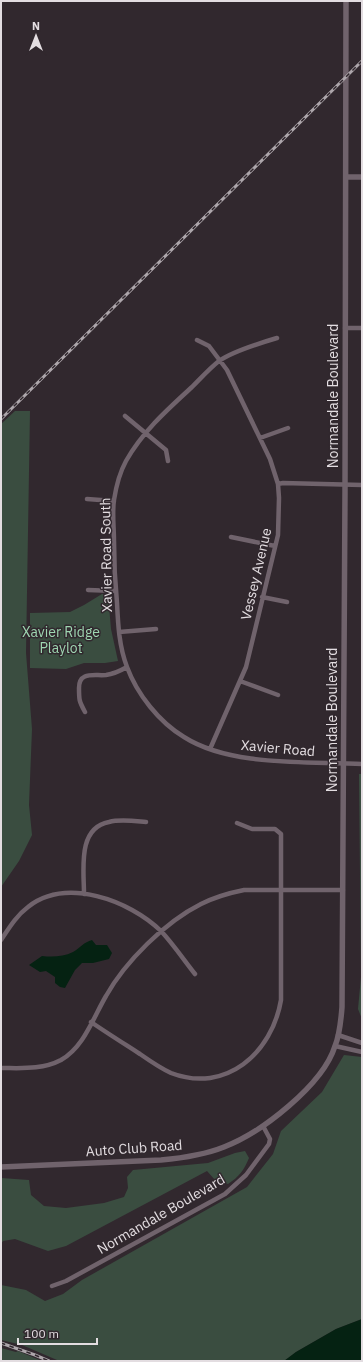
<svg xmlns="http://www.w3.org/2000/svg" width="363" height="1362" font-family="'IBM Plex Sans',sans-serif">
  <rect width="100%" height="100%" fill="#31282e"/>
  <path fill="#3a4d40" d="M15,411h15l-4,242 6,76 -3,76 3,30 -13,26 -18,26v-463z
    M102,594h6l3,35 7,32 -13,2h-21l-18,6 -36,-1v-55l40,-1 14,-7z
    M359,774h3v245l-4,-10 3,-32z
    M344,1055l18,2v262l-26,10 -40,23 -12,9h-213l-14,-1 -35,-15 -21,-5v-55l25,5 19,11 18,-7 19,-14 165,-93 26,-33 8,-23 41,-39z
    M245,1151l4,7c-5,12 -10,19 -21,26l-13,-4 -8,-9 -141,75 -18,5 -33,-12 -12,2 -2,3v-66l28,2 2,15 13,11 22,2 38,-5 20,-6 4,-9 -1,-11 6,-7 75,-7 27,-10z
    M1,1348l15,4 2,-1 24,10h-41z"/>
  <path fill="#052212" d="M92,940l4,5h11l5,8 -3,6 -16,4h-11l-7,7 -10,18 -5,-1 -5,-4v-6l-9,-6 -6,1 -11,-7 13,-9c10,1 21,1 31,-4 7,-4 11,-10 19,-12z
    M362,1319v42h-78l12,-9 40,-23z"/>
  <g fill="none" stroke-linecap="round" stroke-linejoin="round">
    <path stroke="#70636c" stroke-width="4.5" d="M345,328h17
      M277,338c-17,5 -44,13 -58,23 -9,7 -18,17 -27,26 -24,22 -49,44 -66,74 -6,11 -10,26 -12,39 -2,13 0,28 0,41 0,21 1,41 3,62 1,21 2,43 10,64 10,27 32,55 57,70 47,30 124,24 178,27
      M197,340l12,6 18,24 43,89 8,25 1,14 -1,37 -32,132 -36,82
      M125,416l41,34 2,11
      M260,438l28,-10
      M278,484l5,-1 79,2
      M87,499l27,2
      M231,537l44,9
      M88,590l28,1
      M262,597l25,5
      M119,632l37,-3
      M240,681l38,14
      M85,712c-6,-11 -6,-12 -6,-24 0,-17 15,-12 27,-13 8,-1 14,-4 21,-8
      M84,894c0,-24 -7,-66 25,-72 11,-3 25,-1 37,0
      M1,940c8,-12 15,-24 27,-33 38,-30 101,-7 133,24 12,13 23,29 34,43
      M91,1022c16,11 32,21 49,32 10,7 20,14 31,19 55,21 101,-20 110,-73v-166l-6,-5h-23l-15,-6
      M338,1035l24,8
      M335,1046l27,6
      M1,1068c20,0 41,2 60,-8 23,-13 32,-42 45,-64 19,-34 59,-74 95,-92 14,-7 28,-11 43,-14h99
      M52,1286l14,-5 159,-87 21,-19 23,-31 1,-5 -7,-13"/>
    <path stroke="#70636c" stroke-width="5.5" d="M346,177h16
      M1,1167l160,-7c22,-2 43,-5 63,-13 37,-14 99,-62 111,-101 5,-12 6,-26 7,-39l3,-514 1,-492"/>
    <defs>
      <path id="rail" d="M1,419l361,-358
        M1,1343l34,12 14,6"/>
    </defs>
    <use href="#rail" stroke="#ada6ab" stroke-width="3"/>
    <use href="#rail" stroke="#31282e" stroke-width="1.5" stroke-dasharray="4.5" stroke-linecap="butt"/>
  </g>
  <g text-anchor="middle" stroke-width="3" stroke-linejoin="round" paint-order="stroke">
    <g font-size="14" fill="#e3dde1" stroke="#31282e">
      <text transform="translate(333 396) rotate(-90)" y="5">Normandale Boulevard</text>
      <text transform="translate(106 555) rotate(-91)" y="5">Xavier Road South</text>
      <text transform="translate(256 574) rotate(-77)" y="5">Vessey Avenue</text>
      <text transform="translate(332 720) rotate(-90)" y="5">Normandale Boulevard</text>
      <text transform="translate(278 748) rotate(5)" y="5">Xavier Road</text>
      <text transform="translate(134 1148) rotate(-4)" y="5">Auto Club Road</text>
      <text transform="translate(161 1214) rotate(-30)" y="5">Normandale Boulevard</text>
    </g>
    <g font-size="14" fill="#9ed6b1" stroke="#31282e">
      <text x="61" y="637">Xavier Ridge<tspan x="61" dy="16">Playlot</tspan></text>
    </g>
  </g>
  <rect width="363" height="1362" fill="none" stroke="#e3dde1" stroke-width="4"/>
  <g transform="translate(36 36)" stroke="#31282e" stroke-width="3" paint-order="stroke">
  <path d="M0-3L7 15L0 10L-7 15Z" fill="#e3dde1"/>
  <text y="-6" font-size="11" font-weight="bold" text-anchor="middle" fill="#e3dde1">N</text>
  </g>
  <path d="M18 1338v6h79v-6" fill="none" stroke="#e3dde1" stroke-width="2"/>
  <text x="24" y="1338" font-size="12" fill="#e3dde1" stroke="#31282e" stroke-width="3" paint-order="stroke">100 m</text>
</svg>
